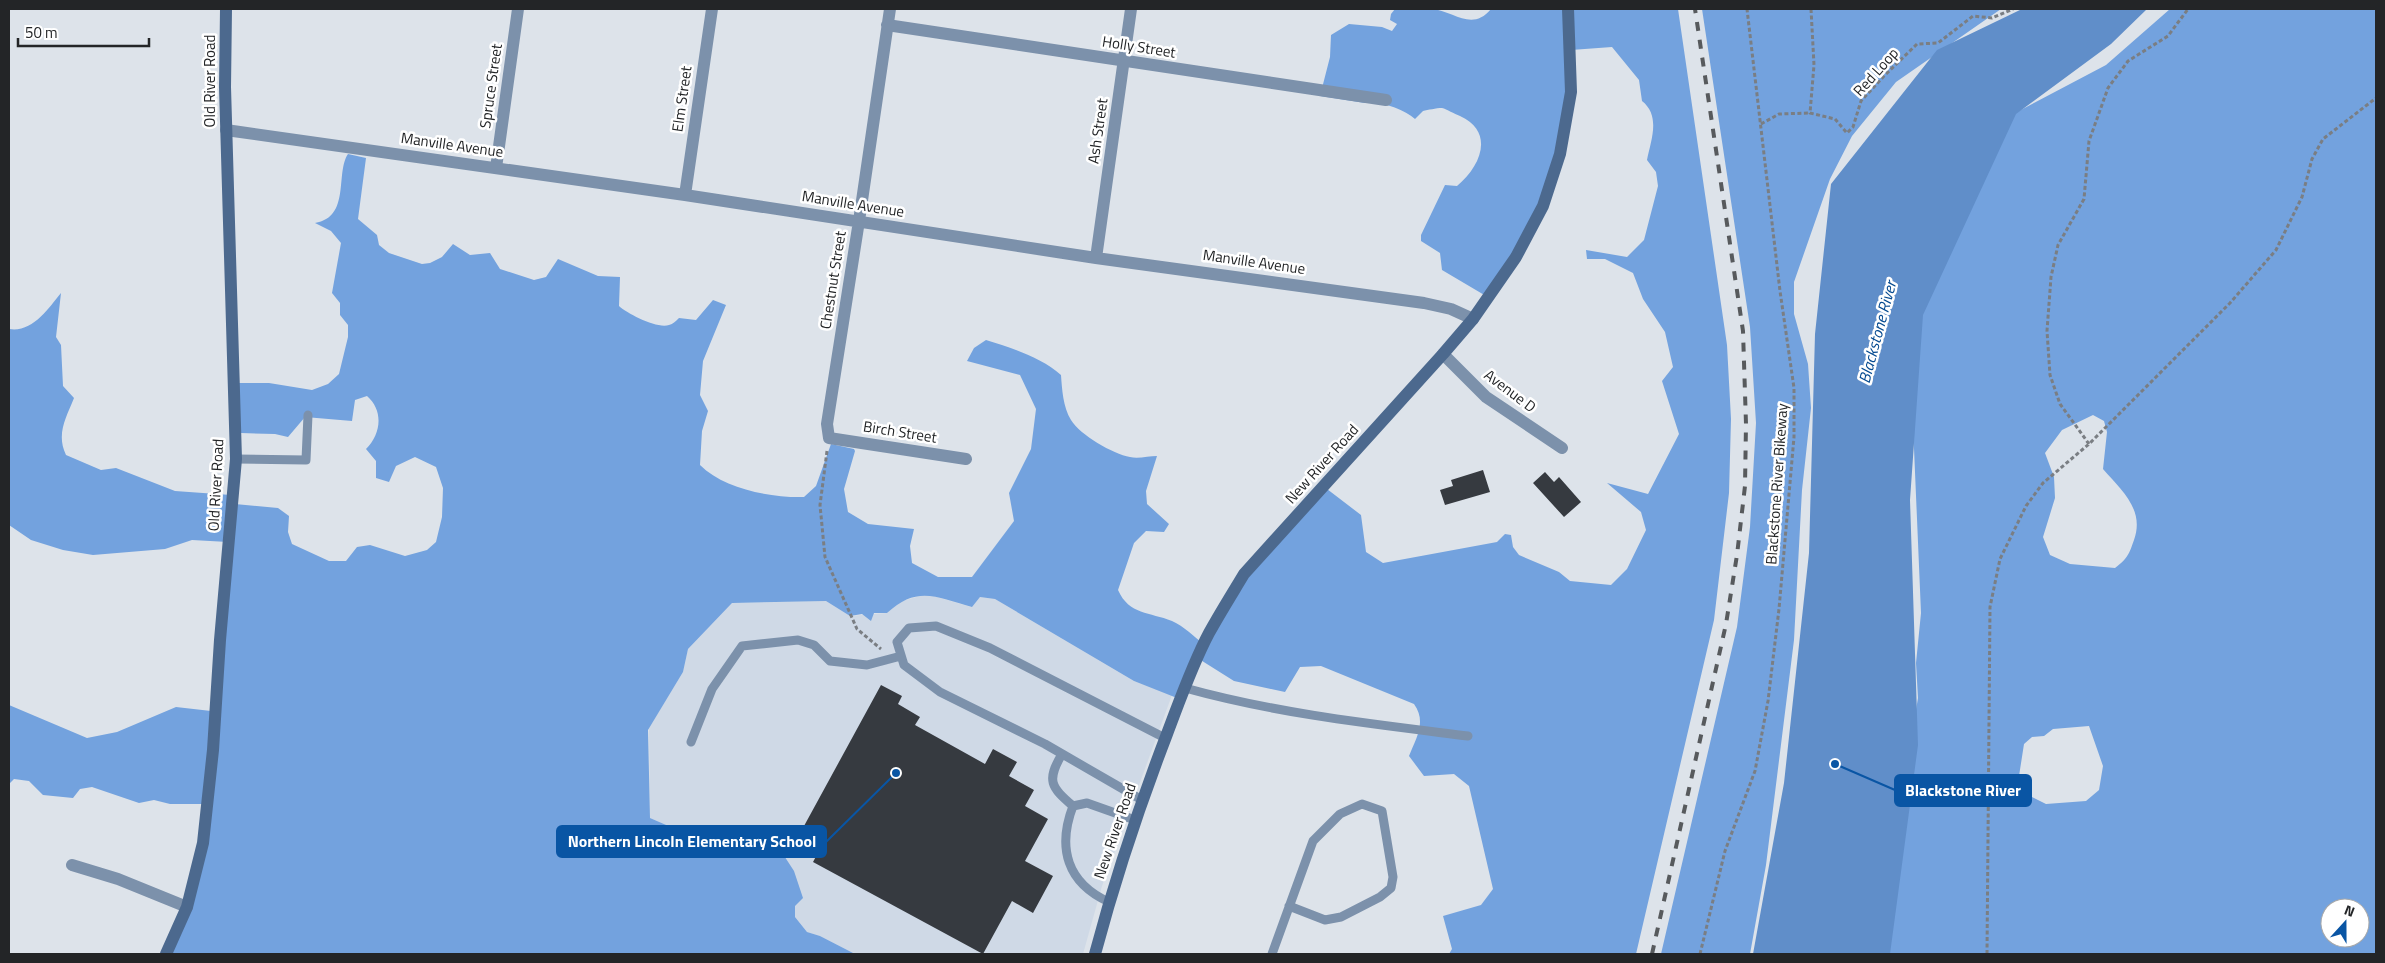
<svg xmlns="http://www.w3.org/2000/svg" width="2385" height="963" font-family="'Titillium Web',sans-serif">
  <rect width="100%" height="100%" fill="#dde3ea"/>
  <path fill="#cfd9e6" d="M927,594l44,13 9,-10 15,2 139,82 38,14 -70,191 -19,68h-228l-35,-18 -13,-4 -12,-15v-11l-54,-77 -54,5 -37,-16 -1,-90 34,-56 5,-23 44,-46 94,-2 24,15 37,-3 12,-11z"/>
  <path fill="#73a2de" fill-rule="evenodd" d="M1395,9c12,0 25,-1 37,0 22,2 40,23 59,0h187l49,336 4,74 -2,74 -15,127 -78,334h-187l3,-5 -9,-33 38,-11 12,-16 -24,-103 -15,-12 -30,2 -15,-20c7,-18 18,-34 5,-52l-93,-38 -21,1 -15,25 -51,-11 -35,-22 -22,39 -43,-17 -139,-82 -15,-2 -8,10c-35,-10 -55,-22 -85,6h-13l-3,8 -9,-7 -12,2 -24,-15 -94,2 -44,46 -5,23 -35,58 2,88 37,16 79,-6 28,43 9,27 -8,8v11l12,15 13,4 35,18h-691l27,-64 13,-86h-34l-16,-4 -15,3 -47,-16 -12,2 -7,9 -30,-3 -14,-14 -15,-2 -5,5v-79l78,33 30,-6 59,-25 35,4 17,-169 -36,-2 -27,9 -72,6 -30,-5 -32,-10 -22,-15v-196c23,4 39,-20 52,-36l-5,44 5,8 2,41 11,12c-8,20 -18,36 -8,57l35,15 15,-2 59,23 56,4 4,9 43,4 11,8 -1,16 4,12 37,17h17l11,-14 13,-2 35,11 22,-6 9,-8 6,-25 1,-29 -7,-21 -21,-10 -19,9 -7,16 -13,-4v-17l-10,-12c15,-15 18,-38 1,-53l-12,4 -3,21 -47,-4 -17,20 -13,-3 -34,-1 -7,-50h35l43,7 16,-6 11,-10 9,-37v-12l-8,-10v-12l-8,-10 9,-50 -10,-12 -16,-8c36,-6 20,-50 33,-69l18,4 -8,61 19,16 2,10 10,8 33,11 8,-1 12,-6 11,-13 17,11 20,-2 10,16 34,11 12,-3 12,-18 40,17 22,1 -1,29c9,8 38,23 50,19 4,-1 7,-4 10,-7l17,2 17,-20 13,5 -23,56 -3,34 8,16 -6,20 -2,34c24,24 71,33 104,32l12,-11 15,-42 23,5 1,2 -11,38 4,23 20,12 46,5 -4,17 2,17 26,14h34l42,-56 -5,-28 22,-44 5,-40 -16,-34 -53,-14 7,-13 12,-8c26,8 55,17 75,35 1,14 2,32 10,45 9,15 42,34 59,37 8,2 19,-1 27,-1l-11,35 1,13 22,20 -5,8 -18,-1 -12,12 -16,47c11,25 32,22 54,31 12,5 22,16 32,23l42,-67 81,-88 34,26 5,37 17,11 114,-21 8,-8 6,1 2,12 6,8 40,17 11,9 41,4 16,-16 19,-39 -5,-18 -34,-29 41,11 31,-60 -17,-53 11,-14 -8,-35 -22,-33 -10,-26 -28,-14h-18l-1,-9 41,7 17,-17 14,-54 -2,-14 -9,-12c4,-20 14,-44 -5,-59l-3,-21 -27,-33 -41,3 -13,105 -21,57 -51,84 -44,-26 -2,-17 -19,-12v-6l24,-50 12,1c24,-20 38,-54 3,-70 -6,-2 -13,-7 -18,-8 -6,0 -14,2 -19,3l-8,8c-11,-10 -34,-18 -50,-16l-45,-7 10,-39 1,-22 18,-11 33,3 10,4 5,-7 -7,-4 1,-6z
    M1702,9h299l-105,73 -44,54 -22,43 -36,103v32l14,50 3,44 -9,82 -8,150 -28,225 -16,89h-89l76,-327 13,-100 6,-104 -6,-96z
    M2170,9h206v945h-491l7,-100 26,-156 -2,-35 5,-50 -13,-306 107,-194 91,-48zM2093,415l11,6 3,11 -4,37c18,21 42,40 31,71 -5,14 -6,18 -19,28l-45,-4 -20,-9 -7,-18 12,-39 -1,-21 -9,-24 17,-23zM2089,726l14,40 -4,24 -13,11 -40,3 -20,-10 -7,-18 5,-32 8,-7 12,-1 9,-7zM2330,908h30v30h-30z"/>
  <path fill="#608ec9" d="M2022,9h125l-36,35 -95,70 -93,201 -13,185 8,245 -28,209h-137l31,-171 25,-230 6,-219 16,-150 106,-134z"/>
  <path fill="#363a40" d="M1483,470l7,22 -45,13 -5,-15 13,-4 -2,-6z
    M1545,472l9,10 5,-5 22,25 -17,15 -31,-34z
    M881,685l21,11 -4,8 22,13 -5,8 70,39 8,-15 24,13 -8,14 25,14 -9,16 23,13 -23,42 28,15 -20,37 -21,-12 -29,53 -170,-92 7,-13 -22,-12z"/>
  <g fill="none" stroke-linecap="round" stroke-linejoin="round">
    <path stroke="#7a7e83" stroke-width="3" stroke-dasharray="4 2.5" stroke-linecap="butt" d="M1811,9l3,56 -4,48 25,6 12,14 6,-6 8,-26 23,-25 33,-32 21,-1 35,-27 19,2 21,-9
      M1761,124l18,-10 31,-1
      M2089,444l-29,-40 -10,-29 -3,-44 4,-54 7,-32 26,-46 5,-58 19,-53 20,-27 40,-25 20,-27
      M827,451l-7,54 5,52 32,72 24,20
      M1700,954l25,-103 30,-80 13,-70 11,-92 15,-172v-49l-14,-97 -33,-282
      M1987,954l3,-347 10,-48 26,-53 17,-23 46,-39 141,-141 46,-53 26,-53 10,-38 11,-20 53,-41"/>
    <path stroke="#7c91ab" stroke-width="9" d="M236,459l70,1 2,-45
      M1185,688c94,26 187,36 283,48
      M691,742l21,-53 30,-43 56,-6 16,5 16,16 37,4 34,-9
      M1062,754c-16,27 -11,33 11,52
      M1142,800l-97,-56 -105,-52 -36,-27 -7,-23 12,-14 27,-2 54,22 175,90
      M1073,806c-16,42 -6,77 36,96
      M1073,806l14,-3 48,17
      M1272,954l41,-113 27,-27 22,-10 20,7 11,66 -2,11 -11,9 -39,20 -16,3 -36,-14"/>
    <path stroke="#7c91ab" stroke-width="12" d="M890,9l-31,212 -32,203 2,14 137,21
      M887,25l499,75
      M226,130l459,65 411,63 328,45 27,6 22,10
      M496,168l22,-159
      M685,195l27,-186
      M1096,258l35,-249
      M1443,354l43,43 76,51
      M72,865l46,14 69,28"/>
    <path stroke="#4c698e" stroke-width="12" d="M166,954l21,-47 16,-64 10,-93 7,-110 16,-181 -11,-372 1,-78
      M1095,954c20,-75 44,-147 72,-220 13,-34 25,-69 42,-101 11,-20 23,-39 35,-59l199,-220 30,-35 43,-62 27,-51 17,-52 11,-62 -3,-83"/>
    <path stroke="#575a5d" stroke-width="4" stroke-dasharray="9 9" stroke-linecap="butt" d="M1652,954l74,-330 11,-69 8,-69 1,-62 -3,-93 -48,-322"/>
  </g>
  <g text-anchor="middle" stroke-width="5" stroke-linejoin="round" paint-order="stroke">
    <g font-size="15" fill="#232527" stroke="#fff">
      <text transform="translate(1139 47) rotate(9)" y="5">Holly Street</text>
      <text transform="translate(1876 72) rotate(-48)" y="5">Red Loop</text>
      <text transform="translate(210 81) rotate(-90)" y="5">Old River Road</text>
      <text transform="translate(491 86) rotate(-82)" y="5">Spruce Street</text>
      <text transform="translate(682 99) rotate(-82)" y="5">Elm Street</text>
      <text transform="translate(1098 131) rotate(-82)" y="5">Ash Street</text>
      <text transform="translate(452 145) rotate(8)" y="5">Manville Avenue</text>
      <text transform="translate(853 204) rotate(9)" y="5">Manville Avenue</text>
      <text transform="translate(1254 262) rotate(8)" y="5">Manville Avenue</text>
      <text transform="translate(833 280) rotate(-81)" y="5">Chestnut Street</text>
      <text transform="translate(1510 391) rotate(37)" y="5">Avenue D</text>
      <text transform="translate(900 432) rotate(9)" y="5">Birch Street</text>
      <text transform="translate(1322 464) rotate(-48)" y="5">New River Road</text>
      <text transform="translate(1777 484) rotate(-86)" y="5">Blackstone River Bikeway</text>
      <text transform="translate(216 485) rotate(-87)" y="5">Old River Road</text>
      <text transform="translate(1115 831) rotate(-71)" y="5">New River Road</text>
    </g>
    <g font-size="16" font-style="italic" fill="#054a90" stroke="#fff">
      <text transform="translate(1877 332) rotate(-75)" y="6">Blackstone River</text>
    </g>
  </g>
  <path fill="none" stroke="#0955a4" stroke-width="2" d="M1835 764L1895 790M896 773L826 842"/>
  <g fill="#0955a4" stroke="#fff" stroke-width="2">
    <circle cx="1835" cy="764" r="5"/>
    <circle cx="896" cy="773" r="5"/>
  </g>
  <g fill="#0955a4" stroke="#0955a4" stroke-width="2">
    <rect x="1895" y="775" width="136" height="31" rx="5"/>
    <rect x="557" y="826" width="269" height="31" rx="5"/>
  </g>
  <g font-size="16" text-anchor="middle" font-weight="bold" fill="#fff">
    <text x="1963" y="796">Blackstone River</text>
    <text x="692" y="847">Northern Lincoln Elementary School</text>
  </g>
  <rect width="2385" height="963" fill="none" stroke="#232527" stroke-width="20"/>
  <g transform="translate(2345 923) rotate(21)"><circle r="24" fill="#ffffff" stroke="#a7a8a9"/>
  <path d="M0-4L9 19L0 12L-9 19Z" fill="#0955a4"/>
  <text y="-8" font-size="14" font-weight="bold" text-anchor="middle" fill="#232527">N</text>
  </g>
  <path d="M18 38v8h131v-8" fill="none" stroke="#232527" stroke-width="2.5"/>
  <text x="25" y="38" font-size="15" fill="#232527" stroke="#ffffff" stroke-width="4" paint-order="stroke">50 m</text>
</svg>
